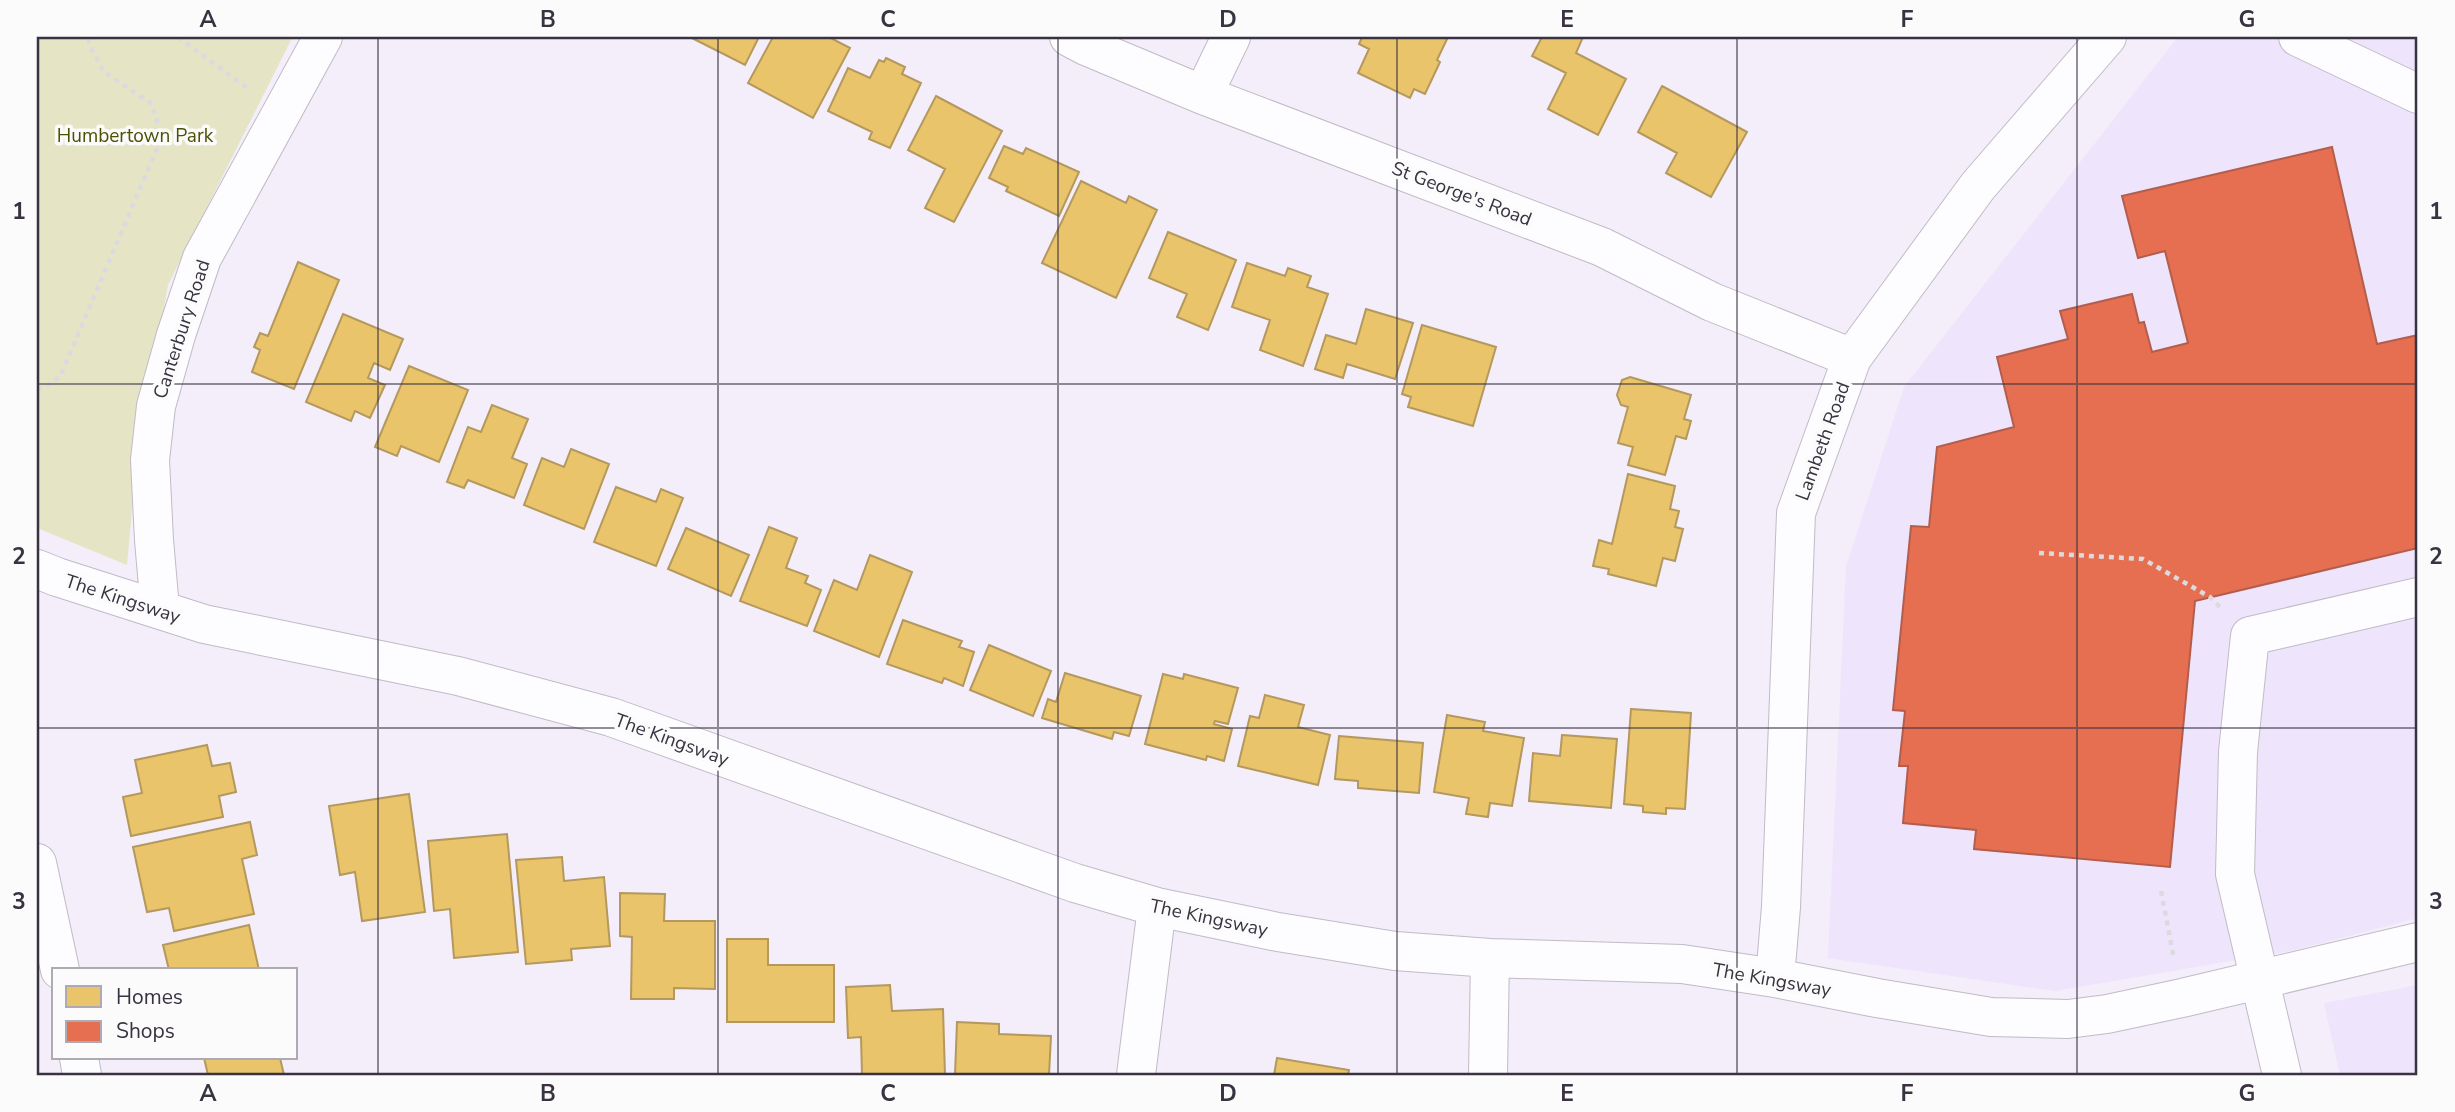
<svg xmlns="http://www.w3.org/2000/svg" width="2455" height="1112" font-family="'Nunito Sans',sans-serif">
  <rect width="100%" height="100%" fill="#f3eef9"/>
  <path fill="#eee4fb" d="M2178,37h231l9,5v876l-123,32 -240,41 -227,-33 18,-391 58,-180z
    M2418,985v90h-78l-16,-72z"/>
  <path fill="#e5e5c5" d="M37,37l255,1 -124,247 -31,171 -10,109 -90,-37z"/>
  <path fill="#e9c46a" stroke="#b4985e" stroke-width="2" d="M690,37h69l-14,28z
    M773,37h56l21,11 -37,70 -65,-35z
    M1362,37h86l-11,23 3,2 -15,32 -11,-5 -4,9 -52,-25 11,-24 -10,-5z
    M1542,37h41l-7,16 50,26 -28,56 -50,-26 18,-36 -34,-17z
    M886,58l19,9 -3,7 19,9 -31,65 -21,-9 3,-7 -44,-21 20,-43 22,10 9,-18 5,2z
    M1662,86l85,46 -36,65 -45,-24 11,-20 -39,-21z
    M936,96l66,35 -48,91 -29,-14 20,-39 -37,-19z
    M1004,146l19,8 3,-6 53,24 -20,44 -53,-25 2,-4 -19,-9z
    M1081,181l45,22 3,-7 28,14 -41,88 -74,-35z
    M1168,232l68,28 -28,70 -31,-13 10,-23 -38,-16z
    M298,262l41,18 -45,109 -42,-17 8,-22 -6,-3 6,-14 8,3z
    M1247,263l38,13 3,-8 23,8 -4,11 21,7 -25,72 -43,-16 10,-30 -38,-13z
    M1366,309l47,14 -18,56 -48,-15 -4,14 -28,-9 11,-34 30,9z
    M343,314l60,25 -13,31 -16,-7 -6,15 17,7 -15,33 -15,-7 -4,10 -45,-19z
    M1422,325l74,22 -23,79 -65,-19 3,-10 -9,-3z
    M409,366l59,24 -29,72 -38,-16 -4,10 -22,-9z
    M1630,377l61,18 -7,24 7,2 -5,18 -10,-3 -11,39 -37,-10 5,-18 -15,-4 10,-36 -7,-2 -4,-10 5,-15z
    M492,405l36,14 -16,39 15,6 -13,34 -46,-18 -4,8 -17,-6 21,-55 13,5z
    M571,449l38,15 -25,65 -60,-24 18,-47 22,9z
    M1628,474l47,12 -5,23 9,2 -4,16 8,2 -8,32 -12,-3 -7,28 -48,-12 1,-5 -16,-3 6,-26 13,4z
    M616,487l40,15 5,-13 22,9 -27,68 -62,-24z
    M769,527l28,11 -11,30 22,8 -3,7 16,7 -14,36 -67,-25z
    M686,528l63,27 -18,41 -63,-27z
    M870,555l42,17 -33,85 -65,-26 20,-51 23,10z
    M903,620l59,21 -3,6 15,5 -11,34 -19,-8 -2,5 -55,-19z
    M989,645l62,26 -18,45 -63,-26z
    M1065,673l76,23 -12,40 -15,-4 -2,7 -70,-21 6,-19 8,3z
    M1163,674l20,5 1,-5 54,14 -10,36 -13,-3 -1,3 18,5 -8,32 -17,-5 -1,4 -61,-16z
    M1265,695l39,10 -6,22 32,8 -12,50 -80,-19 12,-50 9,2z
    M1631,709l60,4 -6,96 -19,-1v6l-23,-2v-6l-19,-2z
    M1447,715l38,7 -2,9 41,7 -12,68 -22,-3 -2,14 -22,-3 3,-16 -35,-6z
    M1562,735l55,4 -6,69 -82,-7 4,-48 27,3z
    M1339,736l84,7 -4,50 -61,-5v-7l-23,-2z
    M207,745l5,21 18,-3 6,29 -17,4 4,21 -92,19 -8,-39 19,-4 -7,-33z
    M409,794l16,118 -63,9 -7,-49 -15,3 -11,-69z
    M250,822l7,33 -15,4 12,55 -80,17 -5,-23 -22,4 -14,-65z
    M507,834l11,118 -64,6 -4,-49 -16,2 -6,-70z
    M562,857l2,24 40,-4 6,69 -39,3 1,11 -46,4 -10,-104z
    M620,893l45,1 -1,27h51v68l-41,-1v11h-43l1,-62 -12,-1z
    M249,925l10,45h-90l-6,-25z
    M727,939h41v26h66v57h-107z
    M890,985l2,26 51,-2 2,66h-83l-1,-38 -13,1 -2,-51z
    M957,1022l42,2v10l52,2 -2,39h-94z
    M204,1058h76l4,17h-76z
    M1277,1058l72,12 -1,5h-74z"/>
  <path fill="#e76f51" stroke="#b35d4c" stroke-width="2" d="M2332,147l45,197 41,-9v213l-223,53 -25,266 -196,-18 2,-19 -73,-7 5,-57h-9l6,-55 -12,-1 18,-184 18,1 8,-80 77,-20 -17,-70 71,-18 -8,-28 72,-17 7,29 5,-1 8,30 36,-9 -23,-92 -27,7 -16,-62z"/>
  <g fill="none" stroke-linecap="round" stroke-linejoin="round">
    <defs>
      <path id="minor" d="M1069,37l17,9 117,49 399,152 110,55 140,56
        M2298,37l120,57
        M1203,95l28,-58
        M37,569l20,8 147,47 254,52 153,41 464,166 82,24 121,25 117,19 95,7 192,6 93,14 102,20 114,19 77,2 39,-5 75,-16 236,-56
        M160,609l-6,-69 -4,-80 6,-54 20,-71 26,-77 121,-221
        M37,863l23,107
        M1775,978l6,-71 15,-394 56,-155 126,-172 129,-149
        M79,1058l3,17
        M1136,1075l21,-168
        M1488,1075l2,-117
        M2282,1075l-47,-201 3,-122 12,-116 168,-39"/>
    </defs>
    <use href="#minor" stroke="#c0bbc6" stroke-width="40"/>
    <path stroke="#dbdade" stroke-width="4.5" stroke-dasharray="5 5" stroke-linecap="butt" d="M178,37l72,53
      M37,389l6,-1 17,-11 98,-231 -1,-25 -5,-17 -48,-32 -14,-26 -2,-9
      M2039,553l104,6 67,38 12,12
      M2161,891l13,68"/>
    <use href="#minor" stroke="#fdfcfe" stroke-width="38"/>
  </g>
  <path fill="none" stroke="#393341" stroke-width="2" stroke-opacity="0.55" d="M378,37v1038M718,37v1038M1058,37v1038M1397,37v1038M1737,37v1038M2077,37v1038M37,384h2381M37,728h2381"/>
  <g text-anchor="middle" stroke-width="7" stroke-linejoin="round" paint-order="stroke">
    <g font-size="19" fill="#4e5005" stroke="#fbfbfb">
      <text x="135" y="142">Humbertown Park</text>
    </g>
    <g font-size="19" fill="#393341" stroke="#fbfbfb">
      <text transform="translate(1462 193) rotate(21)" y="7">St George's Road</text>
      <text transform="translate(181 329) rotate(-72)" y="7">Canterbury Road</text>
      <text transform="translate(1822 441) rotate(-70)" y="7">Lambeth Road</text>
      <text transform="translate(123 598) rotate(18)" y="7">The Kingsway</text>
      <text transform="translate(672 739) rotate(20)" y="7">The Kingsway</text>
      <text transform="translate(1209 917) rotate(12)" y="7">The Kingsway</text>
      <text transform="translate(1772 979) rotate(10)" y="7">The Kingsway</text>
    </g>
  </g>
  <rect width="2455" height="1112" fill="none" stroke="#fbfbfb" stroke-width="77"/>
  <rect x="52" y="968" width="245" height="91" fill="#fbfbfb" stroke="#adabb1" stroke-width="2"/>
  <rect x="66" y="986" width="35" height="21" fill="#e9c46a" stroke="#adabb1" stroke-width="2"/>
  <text x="116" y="1004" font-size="21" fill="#393341">Homes</text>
  <rect x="66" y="1021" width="35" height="21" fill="#e76f51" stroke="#adabb1" stroke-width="2"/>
  <text x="116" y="1038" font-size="21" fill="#393341">Shops</text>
  <rect x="38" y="38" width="2378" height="1036" fill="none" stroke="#393341" stroke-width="2.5"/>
  <g font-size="23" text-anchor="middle" font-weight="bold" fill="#393341">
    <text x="208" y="27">A</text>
    <text x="548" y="27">B</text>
    <text x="888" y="27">C</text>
    <text x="1228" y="27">D</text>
    <text x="1567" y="27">E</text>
    <text x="1907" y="27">F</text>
    <text x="2247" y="27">G</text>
    <text x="19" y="219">1</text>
    <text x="2436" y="219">1</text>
    <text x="19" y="564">2</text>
    <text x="2436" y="564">2</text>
    <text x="19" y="909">3</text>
    <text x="2436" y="909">3</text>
    <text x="208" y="1101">A</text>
    <text x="548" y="1101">B</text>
    <text x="888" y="1101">C</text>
    <text x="1228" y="1101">D</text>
    <text x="1567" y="1101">E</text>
    <text x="1907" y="1101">F</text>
    <text x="2247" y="1101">G</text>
  </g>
</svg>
